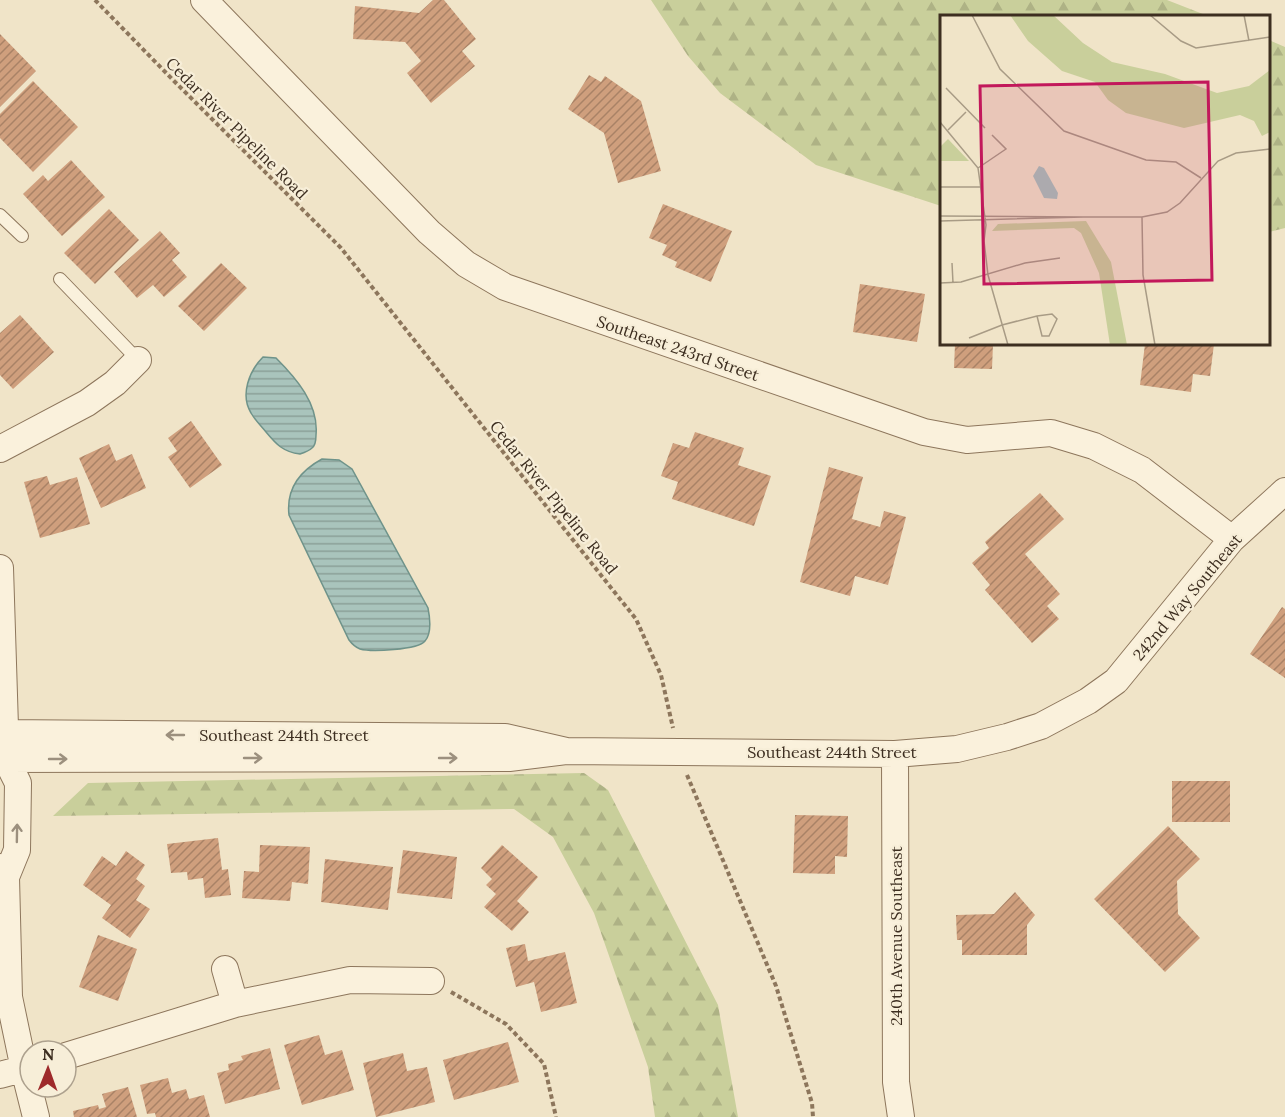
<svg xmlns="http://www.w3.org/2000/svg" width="1285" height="1117" font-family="Lora,serif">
  <defs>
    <pattern id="forest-firs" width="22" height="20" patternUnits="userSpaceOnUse" patternTransform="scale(1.5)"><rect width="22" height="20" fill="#c9cf9b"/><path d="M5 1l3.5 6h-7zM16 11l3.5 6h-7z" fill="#aeb285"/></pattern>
    <pattern id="water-rules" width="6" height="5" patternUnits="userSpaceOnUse" patternTransform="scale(1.5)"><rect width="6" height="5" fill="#a9c4bc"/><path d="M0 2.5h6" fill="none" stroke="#8ba098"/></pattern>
    <pattern id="building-hatch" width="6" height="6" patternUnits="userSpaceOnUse" patternTransform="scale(1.5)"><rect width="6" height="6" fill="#cf9f7d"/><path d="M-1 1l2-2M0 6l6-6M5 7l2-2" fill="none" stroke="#a98266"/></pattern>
  </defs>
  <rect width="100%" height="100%" fill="#f0e4c8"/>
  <path fill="url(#forest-firs)" d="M651,0h516l41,16h-266l-1,190 -125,-41 -96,-72 -32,-37z
    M1269,40l16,7v181l-16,4z
    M584,773l24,17 110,215 20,112h-83l-7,-50 -54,-154 -41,-76 -39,-28 -461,7 35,-33z"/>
  <path fill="url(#water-rules)" stroke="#6f938a" stroke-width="1.5" d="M263,357l13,1c20,20 43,46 40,77 0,4 0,10 -4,13 -3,3 -9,5 -12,6 -17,-2 -24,-10 -34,-22 -5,-6 -11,-12 -15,-19 -11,-18 -2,-42 12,-56z
    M322,459l17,1 13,9 76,139c2,10 4,25 -3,33 -7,9 -54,11 -65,8 -5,-2 -8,-5 -11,-9l-60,-125c-3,-26 11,-44 33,-56z"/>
  <path fill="url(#building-hatch)" d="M433,0h11l32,39 -14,12 13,15 -44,37 -24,-30 14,-12 -16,-19 -52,-3 2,-33 64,7z
    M0,34l36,37 -36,36z
    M589,75l12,7 4,-6 36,25 20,70 -43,12 -14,-50 -36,-24z
    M33,81l45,46 -45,45 -33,-34v-24z
    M71,160l34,37 -43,39 -39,-42 20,-19 5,6z
    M663,204l69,27 -21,51 -36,-15 2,-5 -15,-7 5,-10 -18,-7z
    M109,209l30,31 -44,44 -31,-31z
    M160,231l20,22 -8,7 15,17 -23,20 -11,-12 -16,13 -23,-26z
    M221,263l26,25 -43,43 -26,-25z
    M860,284l65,10 -8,48 -64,-10z
    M20,315l34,37 -41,37 -13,-14v-42z
    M955,344h38l-1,25 -38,-1z
    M1145,344h69l-4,32 -17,-2 -2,18 -51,-7z
    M191,421l31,44 -32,23 -22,-31 9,-6 -9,-13z
    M695,432l49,16 -6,17 33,11 -17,50 -82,-27 6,-17 -17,-6 12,-33 16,5z
    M109,444l7,17 16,-7 14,34 -45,20 -22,-50z
    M829,467l34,10 -11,42 28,8 4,-16 22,6 -18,68 -33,-9 -5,20 -50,-14z
    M47,476l3,9 27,-8 13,47 -50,14 -16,-56z
    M1040,493l24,26 -39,35 35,40 -13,12 12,13 -27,24 -47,-53 5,-5 -18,-22 17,-15 -4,-6z
    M1282,607l3,2v69l-35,-24z
    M1172,781h58v41h-58z
    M795,815l53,1 -1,41 -12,-1v18l-42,-1z
    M1168,826l32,33 -23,22 1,33 22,24 -35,34 -71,-73z
    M218,838l4,32 6,-1 3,26 -26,3 -2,-20 -15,2 -1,-8 -16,1 -4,-29z
    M260,845l50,2 -2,37 -16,-2 -2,19 -48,-3 2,-27 15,1z
    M502,845l36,32 -21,24 12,11 -17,19 -28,-24 12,-13 -10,-9 6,-6 -11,-11z
    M403,850l54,7 -5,42 -55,-6z
    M126,851l19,14 -9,14 9,7 -9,14 14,9 -20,29 -28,-20 9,-13 -28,-20 19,-29 14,10z
    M325,859l68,8 -5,43 -67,-8z
    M1015,892l20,23 -8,10v30h-65v-15h-5l-1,-25 38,-1z
    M98,935l39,14 -19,52 -39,-14z
    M525,944l3,17 37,-9 12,51 -36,9 -7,-30 -18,5 -10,-39z
    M319,1035l6,20 17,-5 12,40 -52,15 -18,-60z
    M508,1042l11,40 -65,18 -11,-40z
    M270,1048l10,41 -55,15 -8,-31 12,-3 -1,-6 15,-4 -2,-4z
    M403,1053l4,18 20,-4 8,35 -59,15 -13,-54z
    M168,1078l4,15 14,-4 3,10 15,-4 6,22h-54l-1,-4 -8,1 -7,-29z
    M128,1087l9,30h-63l-1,-6 25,-6 1,4 7,-2 -4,-13z"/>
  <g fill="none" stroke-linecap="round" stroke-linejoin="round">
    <defs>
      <path id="service" d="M0,215l22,21
        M60,279l78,81"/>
      <path id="minor" d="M204,0l225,232 37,32 39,23 419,145 43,8 84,-7 43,13 48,24 90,69
        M0,449l87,-46 28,-20 23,-23
        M0,568l6,191 12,24 -1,67 -11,27 -6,-10
        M0,733l505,4 61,14 -57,7 -509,1
        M566,751l329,3 62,-5 50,-12 34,-11 47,-25 28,-20 116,-142 53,-48
        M895,754l1,328 5,35
        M6,877l3,120 15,72 12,48
        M225,969l10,35
        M66,1056l169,-52 115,-24 81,1
        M0,1075l30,-8"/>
    </defs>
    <use href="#service" stroke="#8d765c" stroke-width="14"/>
    <use href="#minor" stroke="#8d765c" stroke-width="28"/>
    <path stroke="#8d765c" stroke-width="4" stroke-dasharray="4.5 3" stroke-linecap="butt" d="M95,0l79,81 167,167 271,341 24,30 25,56 12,53
      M687,775l89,211 36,117 1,14
      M451,992l55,32 38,40 12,53"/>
    <use href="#service" stroke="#faf1dc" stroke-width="12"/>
    <use href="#minor" stroke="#faf1dc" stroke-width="26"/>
  </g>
  <defs><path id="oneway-shaft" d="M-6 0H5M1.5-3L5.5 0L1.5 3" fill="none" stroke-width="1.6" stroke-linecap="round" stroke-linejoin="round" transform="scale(1.5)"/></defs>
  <g stroke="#9c907e">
    <use href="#oneway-shaft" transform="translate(175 735) rotate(-180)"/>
    <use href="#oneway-shaft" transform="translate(253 758)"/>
    <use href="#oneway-shaft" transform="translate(448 758)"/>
    <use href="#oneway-shaft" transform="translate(58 759)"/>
    <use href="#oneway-shaft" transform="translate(17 833) rotate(-89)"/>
  </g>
  <g text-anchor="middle" stroke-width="4.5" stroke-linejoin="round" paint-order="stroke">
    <g font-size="16" fill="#3d2e20" stroke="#f7eed8">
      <text transform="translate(237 128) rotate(45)" y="6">Cedar River Pipeline Road</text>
      <text transform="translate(678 348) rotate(19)" y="6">Southeast 243rd Street</text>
      <text transform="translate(554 497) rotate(51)" y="6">Cedar River Pipeline Road</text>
      <text transform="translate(1187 597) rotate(-50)" y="6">242nd Way Southeast</text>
      <text x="284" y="741">Southeast 244th Street</text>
      <text x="832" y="758">Southeast 244th Street</text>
      <text transform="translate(896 936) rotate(-90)" y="6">240th Avenue Southeast</text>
    </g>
  </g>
  <g transform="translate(940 15)">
    <rect width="330" height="330" fill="#f0e4c8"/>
    <path d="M70,0h43l30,28 29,19 53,12 52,19 32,-7 21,-16v62l-8,4 -8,-15 -14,-6 -56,13 -58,-15 -18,-13 -13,-18 -33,-11 -34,-30zM146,206l25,41 16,83h-17l-11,-72 -18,-40 -7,-5 -82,3 6,-7z" fill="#c9cf9b"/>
    <path d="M8,124l21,22h-29v-14z" fill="#c9cf9b"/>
    <path d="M99,151l5,2 14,25 -1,6 -13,-1 -11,-22z" fill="#a9c4bc"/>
    <path fill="none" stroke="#a89b85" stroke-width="1.5" d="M32,0l28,54 64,62 82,29 30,2 25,16M210,0l31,26 15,7 74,-11M304,0l5,26M6,73l39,40M0,107l38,46 8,57 -2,16v-21M8,115l18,-18M38,153l28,-19 -14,-14M0,172h42M0,201l143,1 -143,4M143,202h59l25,-5 13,-9 38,-42 18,-8 34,-4M202,202l1,58 12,70M44,226l4,34 20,70M12,248l1,20M0,268l21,-1 64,-19 35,-5M29,323l33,-13 35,-9 15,-2 5,5 -8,17h-7l-5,-20"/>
    <path fill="#c2185b" fill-opacity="0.15" stroke="#c2185b" stroke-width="3" d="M268,67l4,198 -228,4 -4,-198z"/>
    <rect width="330" height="330" fill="none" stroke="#3d2e20" stroke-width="3"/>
  </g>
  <g transform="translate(48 1069) rotate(1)"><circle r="28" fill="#f7eed8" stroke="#ada18e" stroke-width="1.5"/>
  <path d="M0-4.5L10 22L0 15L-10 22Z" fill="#9e2a2b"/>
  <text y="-9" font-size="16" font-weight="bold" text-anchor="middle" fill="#3d2e20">N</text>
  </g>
</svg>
